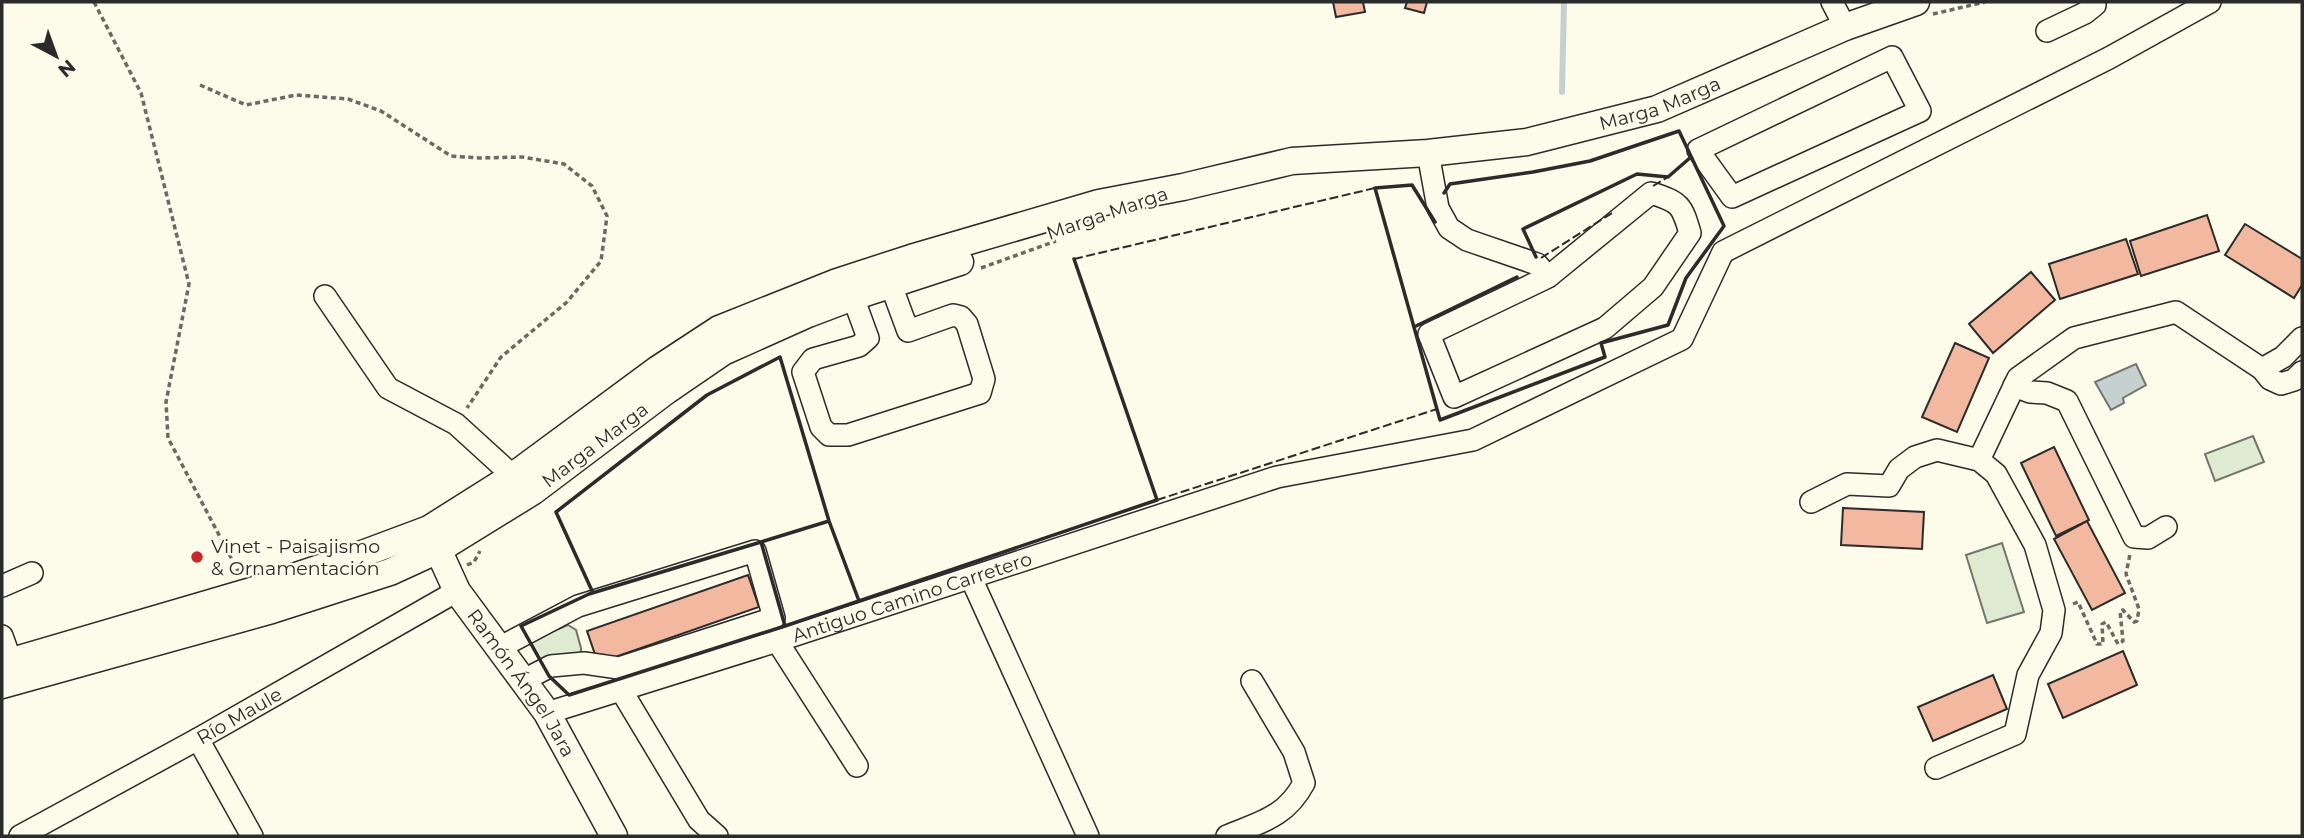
<svg xmlns="http://www.w3.org/2000/svg" width="2304" height="838" font-family="Montserrat,sans-serif">
  <rect width="100%" height="100%" fill="#fdfbea"/>
  <path fill="#deebd1" stroke="#74746e" stroke-width="2" d="M2253,436l11,26 -49,19 -10,-27z
    M2002,543l22,69 -37,11 -21,-68z
    M568,625l8,5 5,18v8l-38,9 -13,-24z"/>
  <path fill="#c7d0d0" stroke="#74746e" stroke-width="2" d="M2136,364l10,21 -23,13 1,5 -13,7 -16,-28z"/>
  <g fill="none" stroke-linecap="round" stroke-linejoin="round">
    <path stroke="#c7d0d0" stroke-width="6" d="M1562,92l2,-90"/>
  </g>
  <path fill="#f2b8a0" stroke="#2b2b2b" stroke-width="2" d="M1333,2h30l2,10 -29,5z
    M1407,2h20l-3,11 -19,-5z
    M2207,215l12,36 -78,25 -11,-35z
    M2245,224l57,35v26l-8,13 -69,-43z
    M2126,239l12,35 -78,25 -11,-35z
    M2031,272l24,28 -62,53 -24,-29z
    M1955,343l34,15 -32,74 -35,-15z
    M2054,447l35,73 -33,16 -35,-73z
    M1843,508l81,4 -2,37 -81,-4z
    M2087,521l38,72 -33,17 -38,-71z
    M748,575l11,32 -161,56 -11,-32z
    M2123,651l14,34 -74,33 -15,-34z
    M1993,675l14,34 -74,32 -15,-34z"/>
  <g fill="none" stroke-linecap="round" stroke-linejoin="round">
    <defs>
      <g id="minor">
        <path d="M1832,2l13,25"/>
        <path d="M2047,31l38,-18 10,-8v-3"/>
        <path d="M1892,57l28,54 -188,86 -34,-47z"/>
        <path d="M1428,153l10,55 11,20 18,12 70,24 11,13 -119,57 25,63 151,-69 48,-41 37,-54c-8,-28 -10,-31 -39,-40l-103,84"/>
        <path d="M325,296l63,92 68,36 57,52"/>
        <path d="M853,297l15,41 -9,8 -46,13 -10,13 18,55 8,8h19l132,-42 4,-14 -17,-55 -6,-7 -8,-2 -45,16 -17,-46"/>
        <path d="M2262,369l21,-12 19,-19"/>
        <path d="M2014,386l16,6 17,1 20,8 67,136 14,1 18,-11"/>
        <path d="M1979,460l39,-82 56,-40 102,-26 86,57 8,10 11,5 13,-4 8,-8"/>
        <path d="M1811,502l36,-18 42,2 10,-17 16,-12 22,-7 42,10 17,14 39,71 19,65 -3,23 -23,42 -13,59 -79,34"/>
        <path d="M971,578l117,258"/>
        <path d="M2,586l30,-13"/>
        <path d="M2,636l9,25"/>
        <path d="M777,641l80,125"/>
        <path d="M499,648l79,-42 177,-55 19,67 -155,50 -35,-5 -33,3 -27,14"/>
        <path d="M621,690l78,130 18,16"/>
        <path id="s1" d="M547,713l230,-72 500,-164 196,-37 209,-101 41,-87 386,-194 101,-56"/>
        <path d="M198,739l54,97"/>
        <path id="s2" d="M20,836l178,-97 259,-148"/>
        <path d="M1227,836c34,-14 59,-19 77,-53l-10,-31 -42,-71"/>
      </g>
      <g id="major">
        <path id="s3" d="M431,534l26,57 90,122 67,123"/>
        <path id="s4" d="M2,664l246,-72 114,-38 67,-25 84,-53 145,-107 61,-40 118,-47 74,-24 188,-55 84,-16 109,-26 136,-8 99,-11 130,-33 188,-82 71,-25"/>
        <path id="s5" d="M2,685l270,-75 118,-38 48,-22 94,-58 134,-101 57,-39 85,-38 45,-17 107,-35"/>
      </g>
    </defs>
    <use href="#minor" stroke="#2b2b2b" stroke-width="24"/>
    <use href="#major" stroke="#2b2b2b" stroke-width="29"/>
    <path stroke="#6a6964" stroke-width="3.5" stroke-dasharray="5 3.5" stroke-linecap="butt" d="M94,2l47,91 48,191 -23,118 2,36 70,133
      M1933,14l52,-12
      M200,85l46,20 50,-10 52,4 33,12 70,45 28,2 43,-1 42,7 28,22 15,30 -6,45 -34,41 -66,55 -34,51
      M981,268l75,-27
      M467,565l7,-3 6,-11
      M2073,604l5,-2 19,42h6l-1,-20 4,-2 12,22 5,-3 -3,-30 3,-1 11,12 3,-1 2,-12 -13,-35 4,-20"/>
    <use href="#minor" stroke="#fdfbea" stroke-width="21"/>
    <use href="#major" stroke="#fdfbea" stroke-width="26"/>
    <path stroke="#2b2b2b" stroke-width="2" stroke-dasharray="9 3.5" stroke-linecap="butt" d="M1653,186l15,-9
      M1541,258l71,-45
      M1074,259l301,-71
      M1157,500l280,-91"/>
    <path stroke="#2b2b2b" stroke-width="3.5" d="M1435,222l-23,-37 -37,3 65,232 165,-63 -4,-14 67,-18 18,-47 38,-52 -45,-95 -89,30 -57,11 -83,12 -6,9
      M1536,257l-13,-28 114,-55 31,3 23,-20
      M1414,327l103,-50
      M761,542l24,84 -216,69 -20,-19 -28,-50 68,-32z
      M761,542l68,-21
      M593,593l-37,-81 151,-117 73,-38 49,164 30,80
      M785,626l372,-126 -83,-241"/>
  </g>
  <circle fill="#c62828" stroke="#fdfbea" stroke-width="2.5" cx="197" cy="557" r="7"/>
  <g text-anchor="middle" stroke-width="5" stroke-linejoin="round" paint-order="stroke">
    <g font-size="19" fill="#2b2b2b" stroke="#fdfbea">
      <text dy="7" stroke="none"><textPath href="#s4" startOffset="1773">Marga Marga</textPath></text>
      <text transform="translate(1107 213) rotate(-19)" y="7">Marga Marga</text>
      <text dy="7" stroke="none"><textPath href="#s5" startOffset="646">Marga Marga</textPath></text>
      <text dy="7" stroke="none"><textPath href="#s1" startOffset="383">Antiguo Camino Carretero</textPath></text>
      <text dy="7" stroke="none"><textPath href="#s3" startOffset="175">Ramón Ángel Jara</textPath></text>
      <text dy="7" stroke="none"><textPath href="#s2" startOffset="250">Río Maule</textPath></text>
    </g>
    <g font-size="19" fill="#2b2b2b" stroke="#fdfbea" text-anchor="start">
      <text x="211" y="553">Vinet - Paisajismo<tspan x="211" dy="22">&amp; Ornamentación</tspan></text>
    </g>
  </g>
  <rect width="2304" height="838" fill="none" stroke="#2b2b2b" stroke-width="7"/>
  <g transform="translate(56 56) rotate(139)" stroke="#fdfbea" stroke-width="5" paint-order="stroke">
  <path d="M0-5L12 26L0 18L-12 26Z" fill="#2b2b2b"/>
  <text y="-10" font-size="19" font-weight="bold" text-anchor="middle" fill="#2b2b2b">N</text>
  </g>
</svg>
